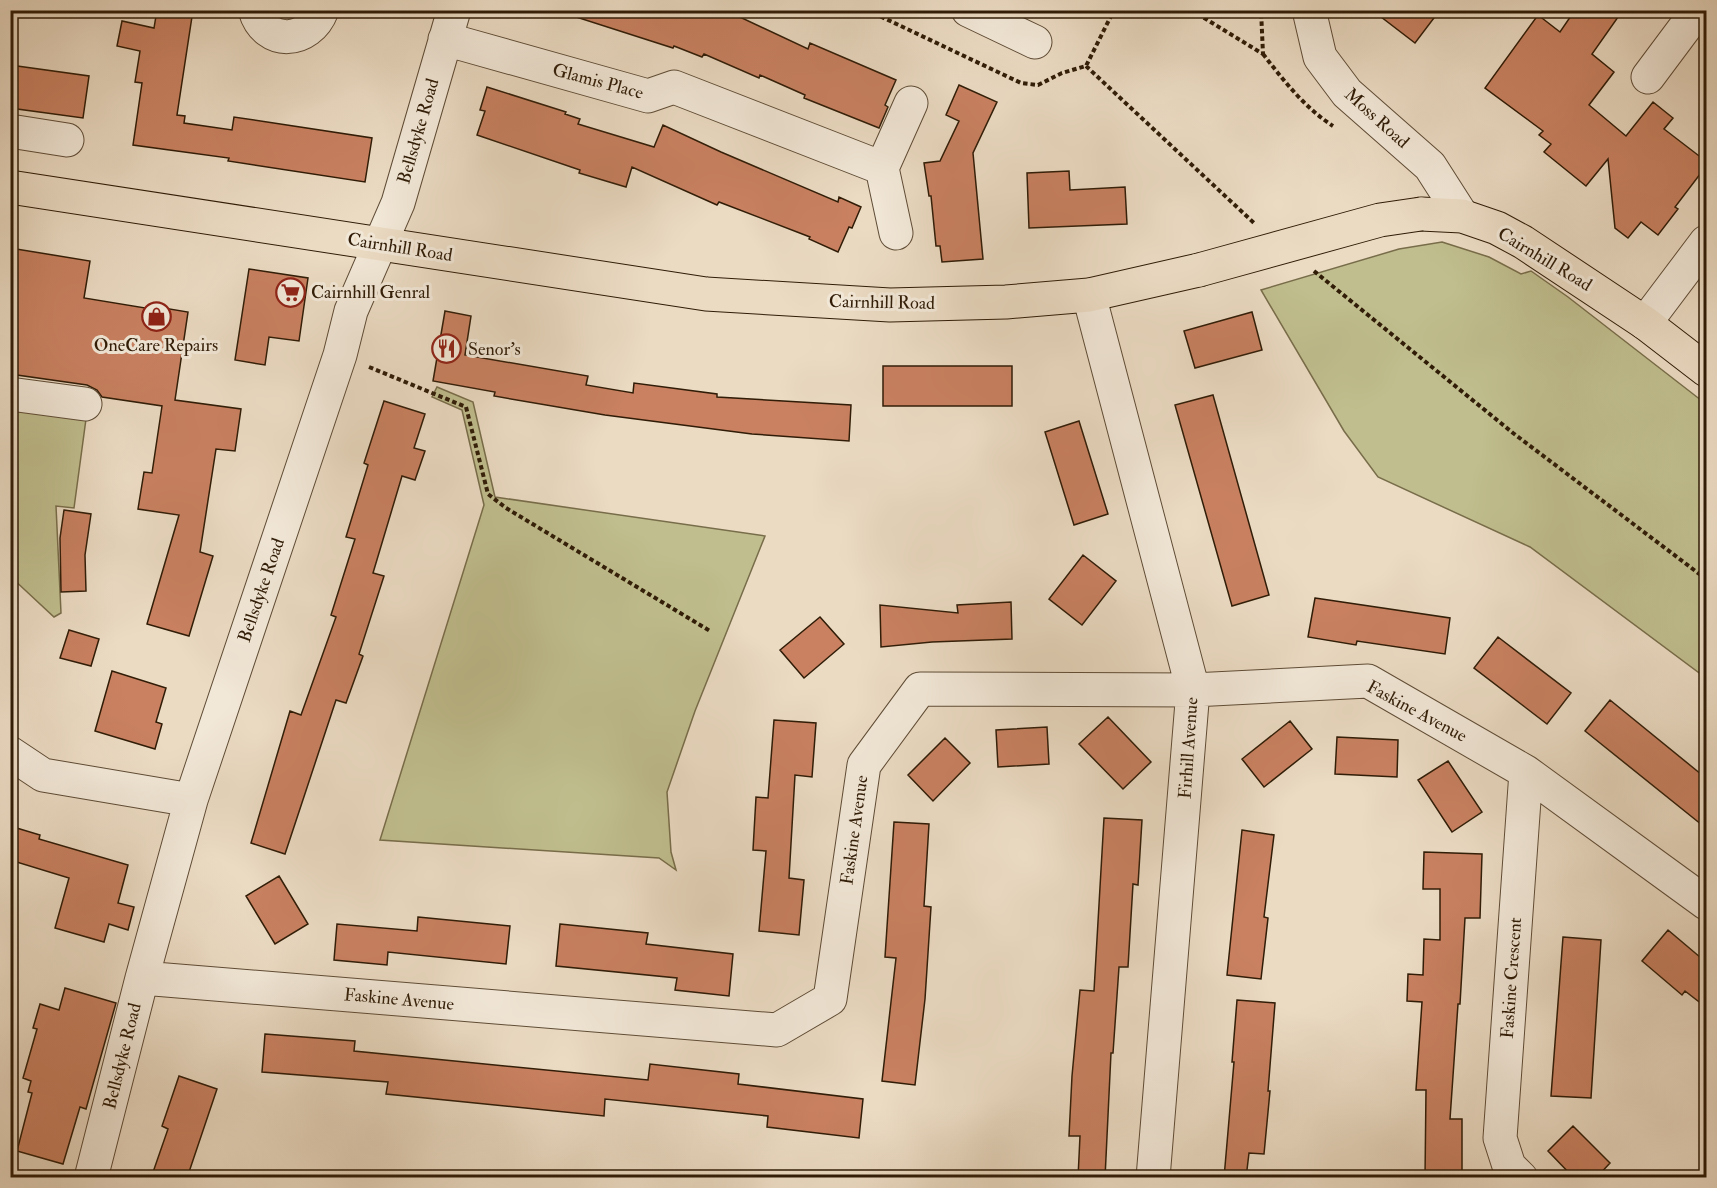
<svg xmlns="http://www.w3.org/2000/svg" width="1717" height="1188" font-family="'IM FELL Double Pica',serif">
  <rect width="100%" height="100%" fill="#ebdbc3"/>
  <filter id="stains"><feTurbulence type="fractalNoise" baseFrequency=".00333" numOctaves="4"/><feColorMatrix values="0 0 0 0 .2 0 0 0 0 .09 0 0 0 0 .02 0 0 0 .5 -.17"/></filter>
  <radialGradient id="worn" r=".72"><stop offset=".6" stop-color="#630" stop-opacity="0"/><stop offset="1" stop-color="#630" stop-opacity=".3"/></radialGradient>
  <path fill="#c0be8e" stroke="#786d4a" stroke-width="1.5" d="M1442,242l47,15 32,17 10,-3 37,26 138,107v274l-176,-131 -152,-70 -34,-46 -83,-141 138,-41z
    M437,387l36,15 22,95 270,39 -70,175 -28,81 4,60 5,18 -17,-12 -279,-18 104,-335 -22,-95 -30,-13z
    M10,408l76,11 -12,89 -18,-2 5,107 -7,4 -43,-40z"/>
  <path fill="#c98161" stroke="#301c07" stroke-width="1.5" d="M157,10h36l-16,105 8,1 -1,7 48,7 2,-13 138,21 -7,44 -137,-21 1,-3 -96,-13 9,-62 -7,-1 5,-31 -23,-5 5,-25 32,7z
    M574,10h151l83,39 2,-6 86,37 -11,25 3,2 -9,21 -75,-30 1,-3 -45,-20 -1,3 -55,-24 -2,3 -28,-11 -1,2 -100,-32z
    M1372,10h68l-25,33z
    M1575,10h48l-31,44 22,18 -25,33 37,31 27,-34 20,16 -9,11 43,33v3l-32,42 3,2 -20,26 -17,-13 -13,16 -13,-10 -7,-69 -22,27 -42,-34 7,-8 -12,-9 4,-4 -58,-43 53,-73 22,17z
    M10,65l79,11 -6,42 -73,-10z
    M959,85l38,17 -24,51 10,106 -41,3 -2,-16h-4l-5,-50h-2l-5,-33 16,-2 19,-40 -13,-6z
    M487,87l79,25 -1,2 15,5 -2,5 76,23 9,-22 58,27 117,50 1,-5 22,10 -9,21 -3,-1 -11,25 -29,-13 1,-2 -91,-35 -2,3 -85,-38 -6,20 -47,-14 1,-3 -103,-35 8,-24 -5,-1z
    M1069,171l1,19 55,-3 2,37 -98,4 -2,-55z
    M10,248l80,13 -6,37 67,11 1,-3 36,6 -13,88 66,9 -6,42 -19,-2 -16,103 13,4 -24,80 -42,-12 32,-109 -41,-6 6,-37 8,1 10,-67 -60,-9 -5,-7 -10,-5 -77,-11z
    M249,269l59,9 -9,63 -30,-4 -4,28 -30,-5z
    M445,311l26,5 -6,39 123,21 -2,9 47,8 1,-10 83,11v3l134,8 -2,36 -97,-7 -147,-19 -111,-19 1,-4 -62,-11z
    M1252,312l10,38 -67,18 -11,-37z
    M883,366h129v40h-129z
    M1213,395l56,200 -37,11 -57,-201z
    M384,401l41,13 -11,34 11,3 -10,29 -13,-4 -29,97 11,3 -25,78 4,2 -17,47 -10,-3 -51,154 -34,-11 39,-132 11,4 35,-98 -5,-2 24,-76 -9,-2 22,-72 -4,-2z
    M1079,421l29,93 -34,11 -29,-93z
    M64,510l27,4 -6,41 1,36 -25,1 -1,-54z
    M1083,555l33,26 -34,44 -33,-26z
    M1315,598l135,20 -5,36 -88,-13 -1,4 -48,-8z
    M1011,602l1,37 -80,3 -51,5 -1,-42 78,8 -1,-8z
    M820,617l24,27 -40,34 -24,-28z
    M69,630l30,9 -8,27 -31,-8z
    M1498,637l73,56 -24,31 -73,-56z
    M112,671l54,17 -10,34 6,2 -7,25 -60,-18z
    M1610,700l97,79v50l-122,-98z
    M1108,717l43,45 -28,27 -44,-45z
    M774,720l42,3 -4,54 -17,-2 -6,103 15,2 -5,55 -40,-4 7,-80 -13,-1 3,-53 12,1z
    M1290,721l22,28 -48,38 -22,-28z
    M1047,727l2,37 -51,3 -2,-37z
    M1337,737l61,3 -1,37 -62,-3z
    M945,738l25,25 -37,38 -25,-26z
    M1448,761l34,51 -30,20 -34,-52z
    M1104,818l38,2 -4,65 -5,-1 -5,83h-9l-6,86h-2l-6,125h-27l2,-42h-11l3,-60 8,-86 14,1z
    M894,822l35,2 -5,82 7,1 -6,92 -10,86 -33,-4 14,-123 -11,-1z
    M10,826l30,9 -1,4 89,26 -10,38 16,4 -6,23 -19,-6 -5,18 -49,-14 14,-50 -59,-18z
    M1242,830l32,5 -10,82 4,1 -7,61 -34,-4z
    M1424,852l58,2 -2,64h-15l-5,86h-2l-8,115h12v59h-37l1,-88h-10l6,-88 -15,-1 1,-27 15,1 1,-36 16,1v-51h-17z
    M279,876l29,48 -33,20 -29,-48z
    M418,917l92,9 -4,38 -118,-12 -1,13 -53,-5 3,-36 80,7z
    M560,924l88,9 -2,11 87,10 -4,42 -54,-6 2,-12 -121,-12z
    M1668,930l39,33v45l-22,-17 -3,4 -40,-34z
    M1563,937l38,3 -10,158 -40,-2z
    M65,988l51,15 -30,106 -6,-2 -17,57 -46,-13 15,-58 -4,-1 3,-11 -8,-3 14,-49 -4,-1 7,-24 19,6z
    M1237,1000l38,3 -7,88h2l-6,63 -15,-1 -3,25h-22l10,-116h-2z
    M265,1034l90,7 -1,10 294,29 2,-16 89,10 -1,10 125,15 -4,39 -92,-11 1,-11 -163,-17 -1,17 -218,-22 2,-12 -126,-10z
    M179,1076l38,13 -30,89h-36l17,-49 -6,-3z
    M1573,1126l37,37 -14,15h-22l-26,-27z"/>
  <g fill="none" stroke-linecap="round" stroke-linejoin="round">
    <defs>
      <path id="minor" d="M255,10c11,37 54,34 67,0
        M968,10l67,32
        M1309,10l11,47 27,36 83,73 32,50
        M445,39l203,57 26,-9 208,81
        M1648,77l50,-67
        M10,131l57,9
        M896,233l-14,-65 29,-65
        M1089,295l104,395 -40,488
        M1645,323l61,-81
        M10,394l75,10
        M10,753l33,22 148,25
        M142,978l635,52 53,-31 34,-234 56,-76 273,1 175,-9 158,91 180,131
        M91,1178l51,-200 49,-178 149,-445 11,-44 47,-108 56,-193
        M1521,1178l-12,-12 -9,-28 26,-366"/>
      <path id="major" d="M10,187l696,107 184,11 116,-3 83,-7 110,-25
        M1421,214l41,2 35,12 26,14 122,81 61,47"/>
    </defs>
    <use href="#minor" stroke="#5f4c36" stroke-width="35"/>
    <use href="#major" stroke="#301c07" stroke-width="35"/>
    <path stroke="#301c07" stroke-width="4" stroke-dasharray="4.5 3" stroke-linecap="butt" d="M867,10l154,73 17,2 24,-12 24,-7 28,-56
      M1191,10l72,44 -2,-44
      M1263,54c21,27 42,54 70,72
      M1086,66l168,157
      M1314,271l199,162 193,146
      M369,367l97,40 22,87 18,14 204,123"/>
    <use href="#minor" stroke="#f2e8d8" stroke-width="33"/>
    <use href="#major" stroke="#ebdbc3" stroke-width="33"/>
    <defs>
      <path id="major-bridge" d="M1199,270l181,-50 41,-6"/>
    </defs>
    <use href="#major-bridge" stroke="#301c07" stroke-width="35" stroke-linecap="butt"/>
    <use href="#major-bridge" stroke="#ebdbc3" stroke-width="33"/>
  </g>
  <defs>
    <symbol id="supermarket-ring" viewBox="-11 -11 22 22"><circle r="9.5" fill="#f2e8d8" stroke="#8f2418" stroke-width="1.5"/><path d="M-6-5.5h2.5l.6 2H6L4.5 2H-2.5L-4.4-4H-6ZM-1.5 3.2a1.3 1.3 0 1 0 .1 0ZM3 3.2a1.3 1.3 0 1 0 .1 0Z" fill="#8f2418"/></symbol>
    <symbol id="shop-ring" viewBox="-11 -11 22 22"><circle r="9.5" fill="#f2e8d8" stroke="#8f2418" stroke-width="1.5"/><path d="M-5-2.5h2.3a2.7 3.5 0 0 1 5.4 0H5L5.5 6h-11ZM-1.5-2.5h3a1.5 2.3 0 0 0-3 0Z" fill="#8f2418"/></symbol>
    <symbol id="restaurant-ring" viewBox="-11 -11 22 22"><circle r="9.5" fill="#f2e8d8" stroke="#8f2418" stroke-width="1.5"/><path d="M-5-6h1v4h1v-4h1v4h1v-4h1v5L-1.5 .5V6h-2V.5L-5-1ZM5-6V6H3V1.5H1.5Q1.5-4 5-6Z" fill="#8f2418"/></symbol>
  </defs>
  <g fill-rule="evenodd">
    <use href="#supermarket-ring" x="274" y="276" width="33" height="33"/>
    <use href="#shop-ring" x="140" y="300" width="33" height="33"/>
    <use href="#restaurant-ring" x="430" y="332" width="33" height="33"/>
  </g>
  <g text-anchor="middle" stroke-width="6" stroke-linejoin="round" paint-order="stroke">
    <g font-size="18" fill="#301c07" stroke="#f2e8d8">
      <text transform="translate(598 81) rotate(15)" y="6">Glamis Place</text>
      <text transform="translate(1377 118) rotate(42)" y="6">Moss Road</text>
      <text transform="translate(418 131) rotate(-74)" y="6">Bellsdyke Road</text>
      <text transform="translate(400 247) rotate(9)" y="6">Cairnhill Road</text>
      <text transform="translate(1545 259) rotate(31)" y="6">Cairnhill Road</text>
      <text transform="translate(882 302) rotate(1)" y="6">Cairnhill Road</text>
      <text transform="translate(261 590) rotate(-71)" y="6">Bellsdyke Road</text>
      <text transform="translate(1417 711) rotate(28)" y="6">Faskine Avenue</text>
      <text transform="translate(1188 748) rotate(-86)" y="6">Firhill Avenue</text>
      <text transform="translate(854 830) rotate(-82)" y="6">Faskine Avenue</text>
      <text transform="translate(1511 978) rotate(-86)" y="6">Faskine Crescent</text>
      <text transform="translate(399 999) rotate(5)" y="6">Faskine Avenue</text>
      <text transform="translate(122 1056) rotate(-76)" y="6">Bellsdyke Road</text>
    </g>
    <g font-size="18" fill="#301c07" stroke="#f2e8d8" text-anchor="start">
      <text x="311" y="298">Cairnhill Genral</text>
      <text x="156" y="351" text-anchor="middle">OneCare Repairs</text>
      <text x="468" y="355">Senor's</text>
    </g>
  </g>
  <rect width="1717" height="1188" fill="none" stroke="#ebdbc3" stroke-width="36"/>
  <rect x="12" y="12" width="1693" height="1164" fill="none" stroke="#301c07" stroke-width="3"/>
  <rect x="18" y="18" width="1681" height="1152" fill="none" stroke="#301c07" stroke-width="1.5"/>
  <rect width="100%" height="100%" filter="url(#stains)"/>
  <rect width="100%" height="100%" fill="url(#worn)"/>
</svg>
